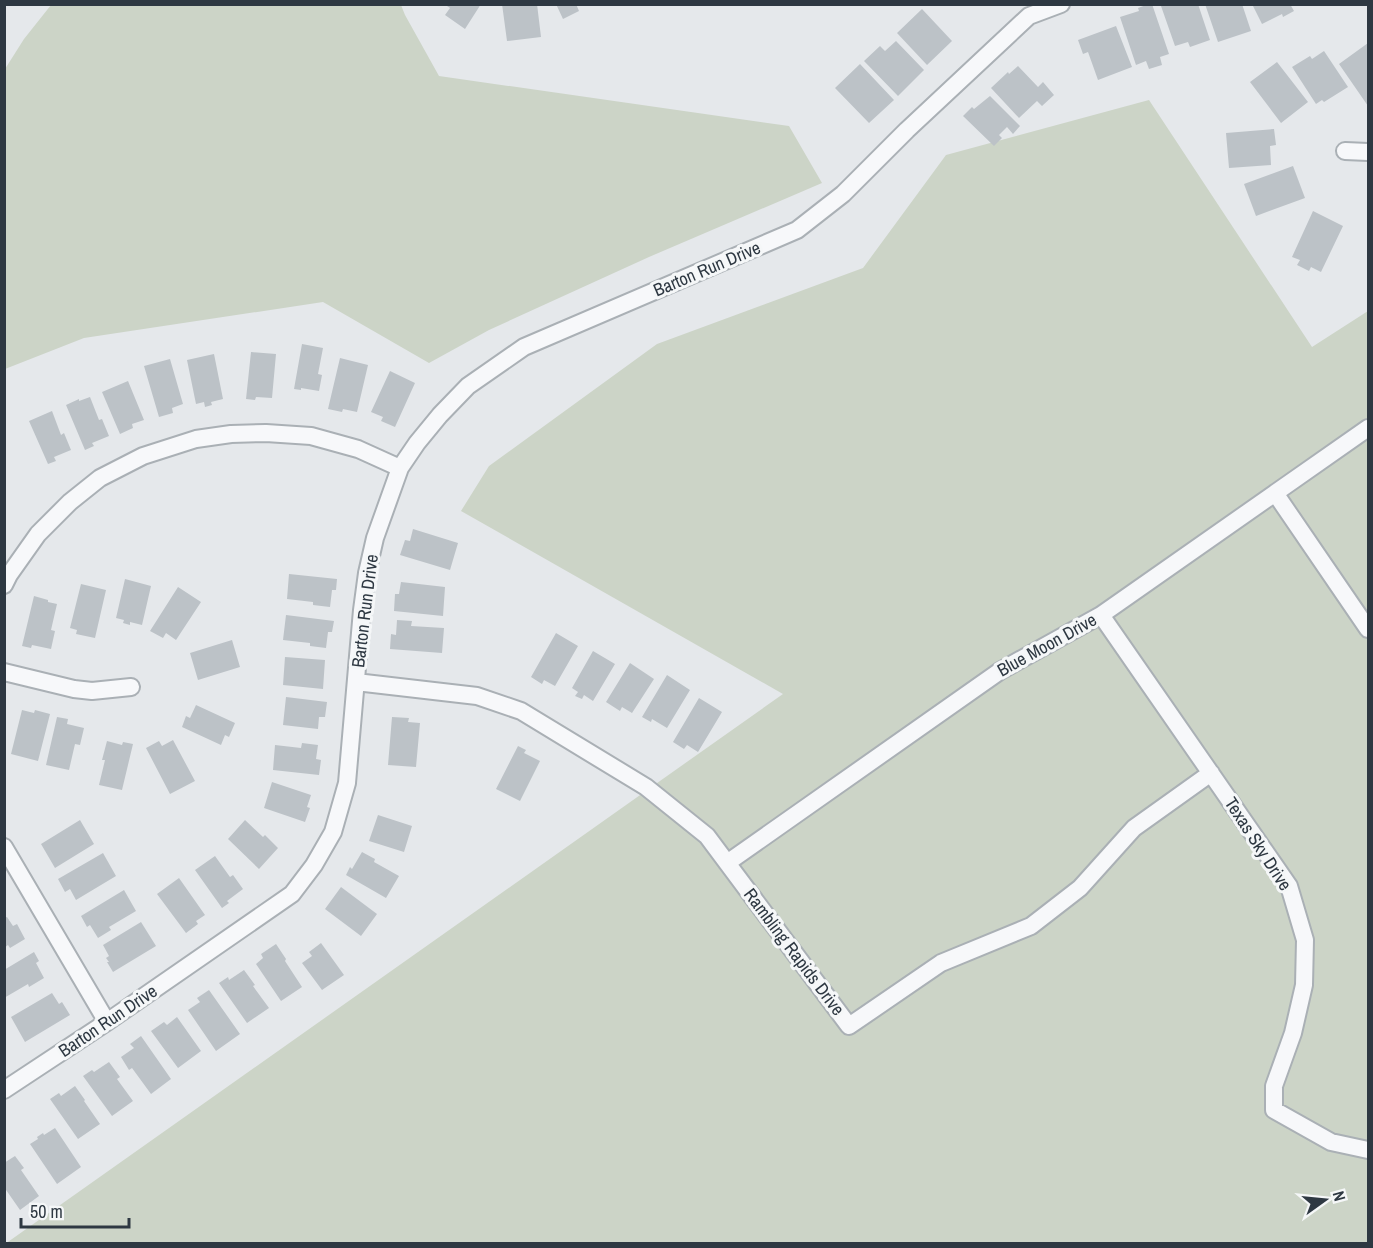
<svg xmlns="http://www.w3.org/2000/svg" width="1373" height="1248" font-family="'Archivo Narrow',sans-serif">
  <rect width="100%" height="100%" fill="#e5e8eb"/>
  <path fill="#ccd4c7" d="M51,5h350l4,10 34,61 350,50 33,57 -173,74 -160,73 -60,33 -106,-61 -239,36 -79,31v-300l19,-30z
    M1149,100l163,247 56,-36v932l-1363,1 778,-550 -322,-183 28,-45 168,-122 206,-76 83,-113z"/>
  <path fill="#bcc2c7" d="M444,4h37l-16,25 -20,-14 5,-7z
    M502,4h35l4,33 -34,4z
    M556,4h20l3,7 -16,8z
    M1149,4h3l17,50 -9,3 2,8 -13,4 -3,-8 -10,4 -16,-48 19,-6 -1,-3z
    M1166,4h32l12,36 -20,7 -2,-5 -13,4 -14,-40z
    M1205,4h37l9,27 -33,11z
    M1252,4h38l4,7 -11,6 -1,-3 -20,10z
    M922,9l30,32 -25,24 -30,-32z
    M1116,26l16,41 -34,13 -10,-28 -5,2 -5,-14z
    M896,41l28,29 -26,26 -34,-35 16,-15 5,5z
    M1368,43v63l-29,-42z
    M1324,51l24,36 -24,15 -2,-2 -6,4 -24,-37 18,-11 2,3z
    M1277,62l31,40 -27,21 -31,-41z
    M860,64l34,36 -25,23 -34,-35z
    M1018,66l20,21 5,-5 11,13 -12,11 -5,-5 -18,17 -28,-30 17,-16 1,2z
    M990,96l30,30 -7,8 -6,-7 -8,8 3,3 -8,8 -31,-30 9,-9 2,2z
    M1274,129l2,16 -6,1 1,19 -42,3 -3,-35z
    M1293,166l12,32 -49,18 -12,-32z
    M1313,211l30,15 -22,46 -10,-5 -2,4 -12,-6 3,-5 -8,-3z
    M302,344l21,4 -5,26 4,1 -3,16 -18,-3v2l-7,-1z
    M251,352l25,2 -4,44 -16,-1 -1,3 -9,-1z
    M214,354l9,45 -12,3 1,3 -7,2 -1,-5 -8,2 -9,-44z
    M340,358l28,7 -11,47 -14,-3 -1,3 -14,-3z
    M170,359l13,45 -11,4 1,5 -14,4 -15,-51z
    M390,371l25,12 -20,44 -14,-6 2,-4 -12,-5z
    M128,381l16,39 -12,4 1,4 -13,6 -18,-42z
    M90,397l9,23 3,-1 7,17 -17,7 2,3 -9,4 -19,-45 13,-6v2z
    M52,411l9,24 3,-2 7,17 -17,7 2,4 -8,3 -19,-43z
    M413,529l45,14 -8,27 -50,-15 5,-15 5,1z
    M289,574l48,5 -1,11h-4l-2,17 -17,-2v-3l-26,-3z
    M125,579l26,7 -9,39 -12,-3v3l-7,-2 1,-3 -8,-2z
    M401,582l44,5 -2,29 -49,-5 1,-17h4z
    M81,584l25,6 -11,48 -19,-4 1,-4 -7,-2z
    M178,587l23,15 -25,38 -10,-7 -3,5 -13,-7z
    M34,596l14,4v2l9,2 -6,26 4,1 -4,18 -19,-4 -1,3 -9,-2z
    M286,615l48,6 -2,11h-4l-2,16 -16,-2v-3l-27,-3z
    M397,620l15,1 -1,5 33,2 -2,25 -52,-4 1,-15 5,1z
    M556,633l22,13 -23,40 -11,-6 -2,4 -11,-7z
    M232,640l8,27 -42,13 -8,-27z
    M593,651l22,13 -22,37 -9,-6 -2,4 -7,-3 3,-4 -6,-4z
    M285,657l40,3 -2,29 -40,-4z
    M630,663l24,16 -22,34 -10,-6 -2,4 -14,-9z
    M667,675l23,15 -23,38 -15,-9 -1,3 -9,-5z
    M286,697l41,5 -2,15h-6l-1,12 -35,-4z
    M699,698l23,14 -24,40 -11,-7 -3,4 -11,-7z
    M196,705l39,18 -6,14 -4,-2 -4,10 -39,-18 4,-11 4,2z
    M22,710l12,3 1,-3 15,4 -12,47 -27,-7z
    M57,717l11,2 -1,5 17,4 -4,17 -5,-1 -6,26 -23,-5z
    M392,717l17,1 -1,4 12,1 -4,44 -28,-2z
    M173,740l22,41 -25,13 -24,-46 13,-7 3,5z
    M107,741l15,4 1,-3 10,2 -11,46 -23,-5 6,-25h-3z
    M302,743l16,2 -2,14 5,1 -2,15 -46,-5 2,-25 26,3z
    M518,746l8,4 -2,3 16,8 -20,40 -24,-12z
    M272,782l39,13 -4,12 3,1 -5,14 -41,-14z
    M378,815l34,11 -8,26 -35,-11z
    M80,820l14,24 -39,24 -14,-24z
    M245,820l18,17 2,-2 13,13 -19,21 -31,-30z
    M362,852l13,7 -1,3 25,14 -13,22 -40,-23 4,-8 2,2z
    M103,853l13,23 -40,24 -6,-11 -5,3 -7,-13z
    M215,856l15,21 3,-2 10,14 -16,12 2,2 -7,5 -27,-38z
    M179,878l26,37 -9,6 2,3 -12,9 -29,-39z
    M341,887l36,27 -16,22 -36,-27z
    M124,890l12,21 -27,16 2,3 -13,8 -8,-13 -3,2 -6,-11z
    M7,917l6,9 4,-2 8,15 -15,9 -2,-3 -4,3v-30z
    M141,922l15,24 -43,26 -6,-10h2l-3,-4 3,-2 -6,-11z
    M321,943l23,32 -22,15 -20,-27 10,-7 -3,-4z
    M276,944l10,15 -1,2 17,26 -21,14 -25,-37 7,-6 -2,-4z
    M34,952l5,9 -3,2 8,15 -15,9 -1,-3 -24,14v-28z
    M244,970l11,15 -2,1 16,22 -22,15 -28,-40 9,-6 1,3z
    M209,990l31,44 -24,17 -28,-41 12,-8 -3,-4z
    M52,993l7,11 3,-2 8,13 -45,27 -14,-25z
    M177,1017l24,34 -23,17 -27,-37 13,-9 3,3z
    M141,1036l30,43 -20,15 -19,-26 -3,2 -8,-13 13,-9 -4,-4z
    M109,1062l11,15 -3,2 16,22 -21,15 -29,-40 9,-6 2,2z
    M75,1086l10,14 -1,1 16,23 -22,15 -28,-40 9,-6 2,3z
    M55,1128l26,39 -24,17 -27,-40 8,-5 -1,-2 6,-4 1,2z
    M15,1156l9,12 -3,2 18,26 -19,14 -16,-23v-24z"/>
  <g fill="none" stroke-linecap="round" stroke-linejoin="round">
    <defs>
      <path id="minor" d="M1345,151l23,1
        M1275,493l93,136
        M4,585l5,-10 29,-41 32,-32 30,-24 43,-22 53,-17 35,-5 35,-1 45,3 47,13 42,19
        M1101,615l188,271 16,54 -1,45 -11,48 -19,53v24l57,32 37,8
        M4,672l70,17 18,2 39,-4
        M356,682l121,14 44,15 125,76 61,49 142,190 92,-63 90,-37 49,-38 54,-60 77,-55
        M4,847l103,175
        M727,863l273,-192 101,-56 267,-187
        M4,1090l103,-68 185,-128 22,-29 19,-33 14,-49 15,-173 5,-37 8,-35 25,-70 17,-25 23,-28 28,-29 56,-39 273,-117 46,-36 64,-64 122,-114 32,-12"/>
    </defs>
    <use href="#minor" stroke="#aab0b5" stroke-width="20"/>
    <use href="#minor" stroke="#f7f8fa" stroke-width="16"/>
  </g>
  <g text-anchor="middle" stroke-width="6" stroke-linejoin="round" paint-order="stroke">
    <g font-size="18" fill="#2e3842" stroke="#f5f7f8">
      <text transform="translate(707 269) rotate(-23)" y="6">Barton Run Drive</text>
      <text transform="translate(365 611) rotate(-83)" y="6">Barton Run Drive</text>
      <text transform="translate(1047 645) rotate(-29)" y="6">Blue Moon Drive</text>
      <text transform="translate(1258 844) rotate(57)" y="6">Texas Sky Drive</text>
      <text transform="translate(794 952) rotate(53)" y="6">Rambling Rapids Drive</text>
      <text transform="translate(108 1021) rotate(-34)" y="6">Barton Run Drive</text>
    </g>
  </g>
  <rect width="1373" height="1248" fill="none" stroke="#2e3842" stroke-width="12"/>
  <g transform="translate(1325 1200) rotate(75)" stroke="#f5f7f8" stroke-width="4.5" paint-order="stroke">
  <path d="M0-4.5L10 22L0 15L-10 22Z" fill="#2e3842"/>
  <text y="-9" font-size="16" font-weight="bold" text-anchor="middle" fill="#2e3842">N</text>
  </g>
  <path d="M21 1218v9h108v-9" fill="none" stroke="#2e3842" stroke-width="3"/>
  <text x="30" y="1218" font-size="18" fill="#2e3842" stroke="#f5f7f8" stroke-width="4.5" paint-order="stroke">50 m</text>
</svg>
